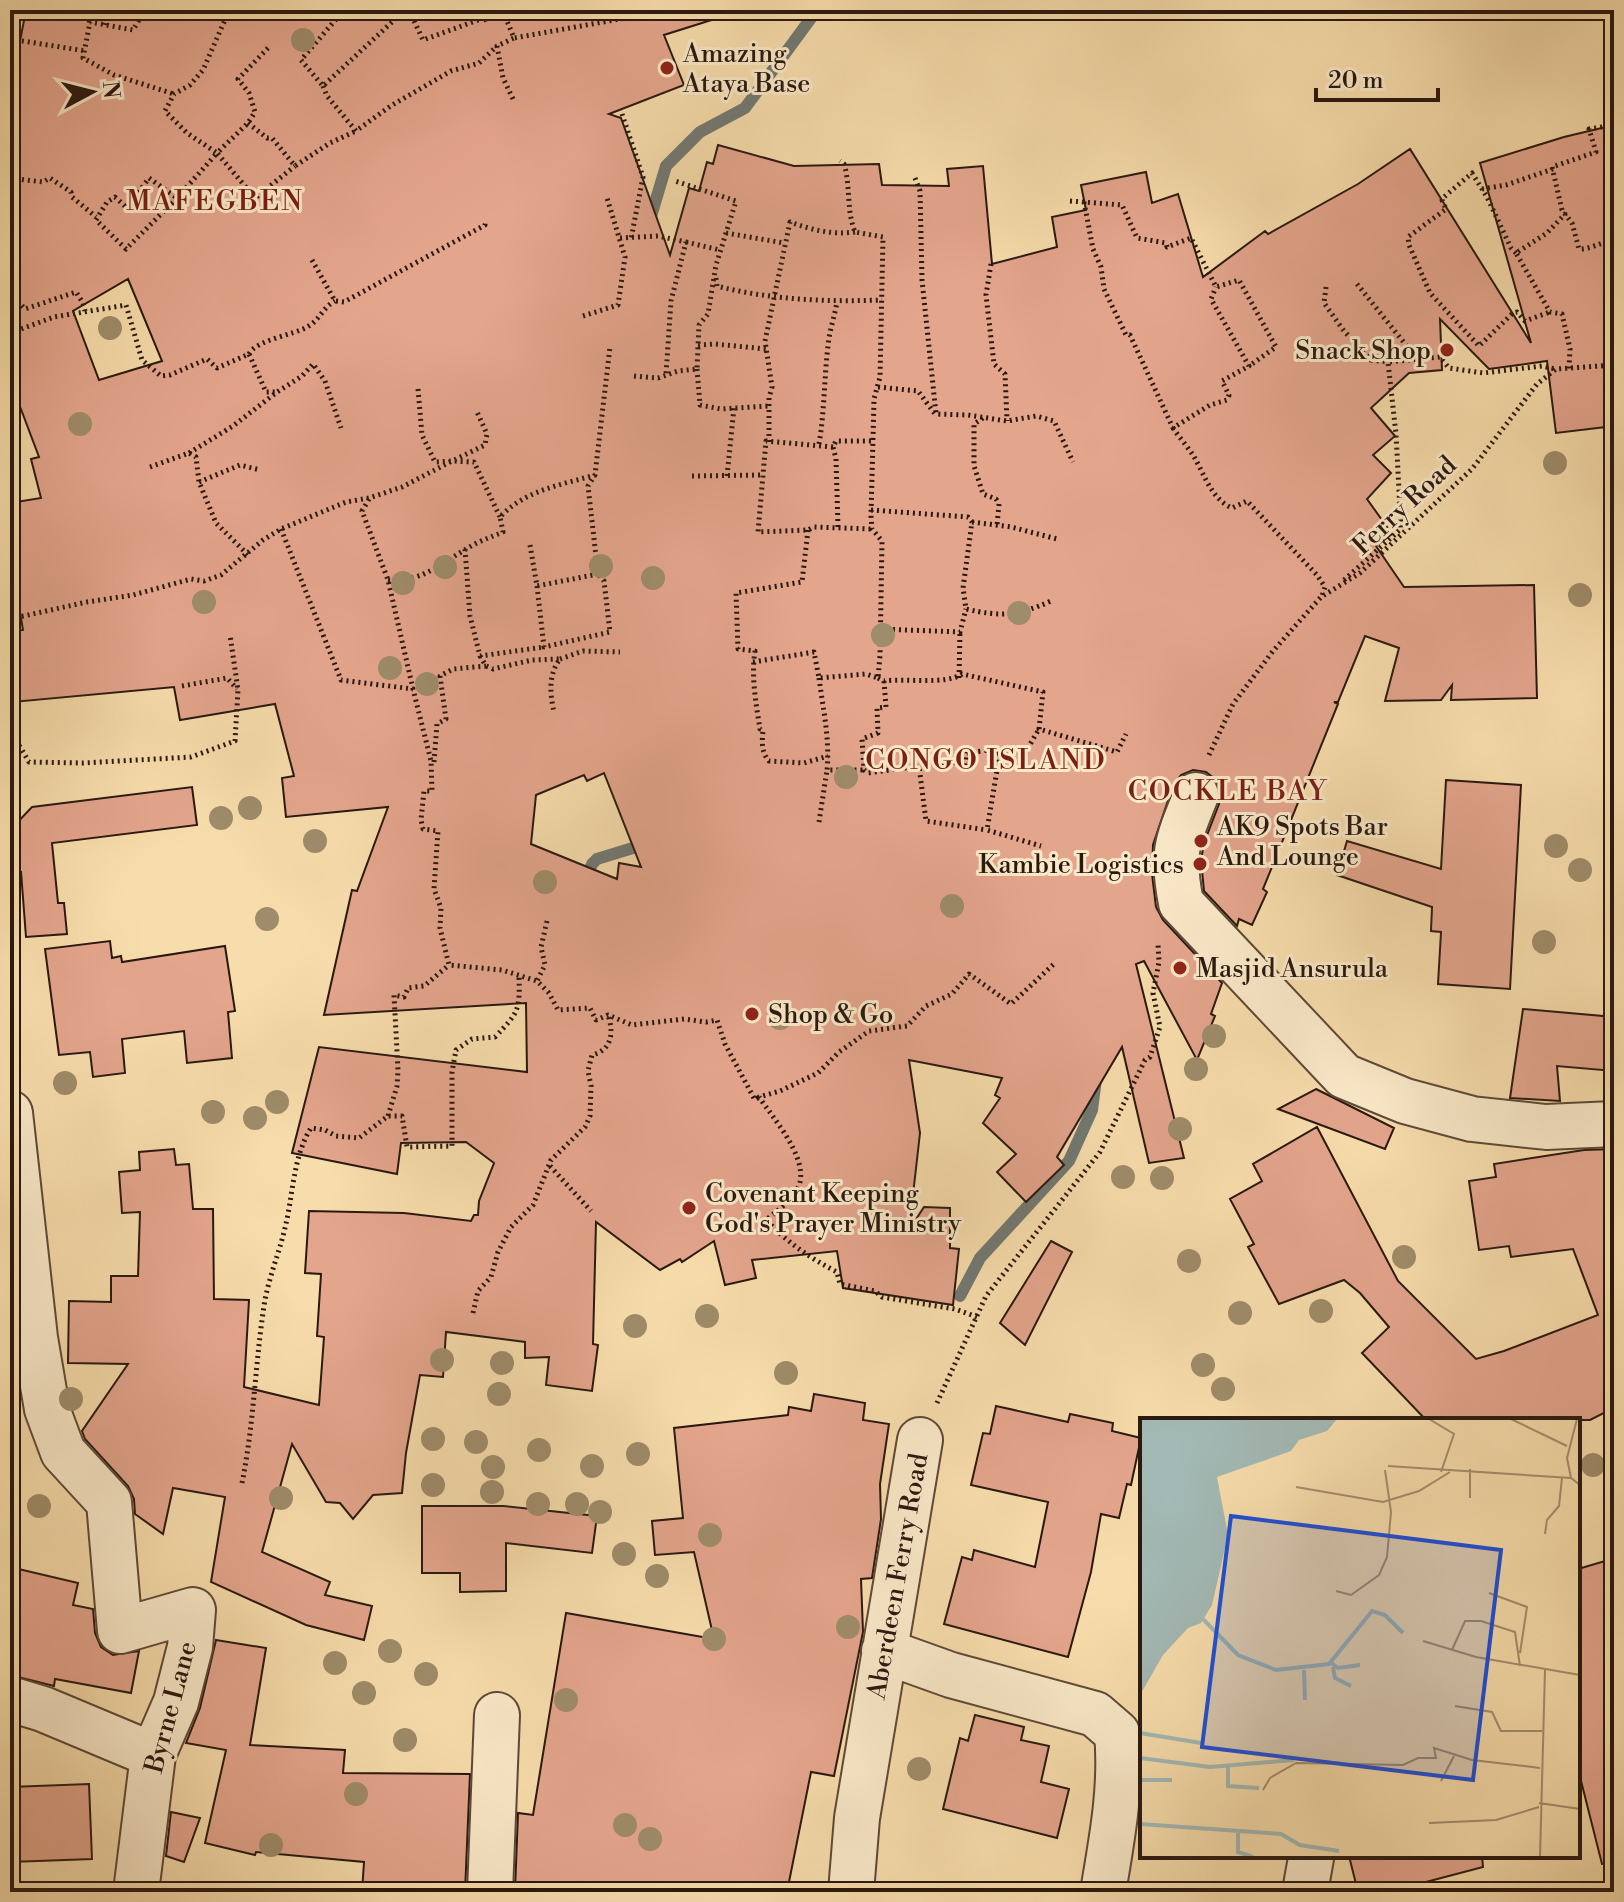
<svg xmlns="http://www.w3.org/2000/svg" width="1624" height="1902" font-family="'Libre Bodoni',serif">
  <rect width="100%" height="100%" fill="#f8ddac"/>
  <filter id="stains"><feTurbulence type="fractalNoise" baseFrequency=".0025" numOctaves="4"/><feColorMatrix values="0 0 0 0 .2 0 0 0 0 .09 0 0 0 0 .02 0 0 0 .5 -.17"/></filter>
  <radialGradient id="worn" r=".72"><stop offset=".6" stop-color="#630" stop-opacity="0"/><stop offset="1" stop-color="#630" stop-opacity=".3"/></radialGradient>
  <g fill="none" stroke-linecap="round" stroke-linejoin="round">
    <path stroke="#727973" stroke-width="12" d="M649,223l17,-57 34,-34 45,-24 72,-98
      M585,883l7,-19 5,-5 52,-16
      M960,1296l20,-38 89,-97 23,-51 4,-31"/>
  </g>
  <path fill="#e4a58d" stroke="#291810" stroke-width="2" fill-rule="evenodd" d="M26,10h455l4,11 23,-11h212l1,7 -57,18 20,50 -75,29 12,4 49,137 19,-67 10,3 8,-29 6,2 5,-19 76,21 85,-2 3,21 67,1 -2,-17 36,-3 9,98 65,-17 -5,-30 34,-7 -5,-25 65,-13 6,31 26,-9 25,83 62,-46 3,3 90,-50 52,-35 121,194 -51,-180 84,-26 50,-12v301l-58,7 -9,-72 -58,8 -49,-50 2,51 -33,3 -38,35 24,28 -22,19 18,18 -24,26 25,35 -16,12 28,41 130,-2 3,113 -86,2 1,-15 -11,15 -56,1 14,-53 -34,-12 -27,66h-4l4,2 -75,185 4,3 -15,33 -13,-6 -2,7 -33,-35 -3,-31 3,-17 15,-39 2,-13 -5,-11 -10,-8 -13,-2 -12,5 -8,11 -20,59 -1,29 4,33 7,13 59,63 -11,31 4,2 -18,44 -53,-99 -8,3 48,194 -35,5 -27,-116 -65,110 7,8 -38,37 -29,-30 19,-18 -33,-31 17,-25 -5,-3 7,-17 -93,-18 11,73 -11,97 15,-23 26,1v40l9,1 -6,56 -110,-17 -6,-37 -85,9 4,18 -31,7 -11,-44 -32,21 -2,-3 -20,11 -64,-48 -3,122 5,1 -6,46 -46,-6 3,-28 -24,1v-16l-79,-10 -3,45 -23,-2 -14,78 -4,40 -29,2 -20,24 -13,-16 -14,-1 -34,-58 -30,108 68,30 -5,13 47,11 -8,34 -58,-15 -95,-43 14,-85 -52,-9 -10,46 -28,-20 -1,-15 -6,-13 -43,-47 -3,-8 46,-67 -60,-1 1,-62 42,1v-26h27l2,-64 -18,1 -3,-41 21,-2 -1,-18 35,-3 2,16 13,-1 4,45h20l1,90 35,1 -5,87 75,18 5,-68 -7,-1 4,-62 -16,-1 4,-62 95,2 67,8 3,-6h4l1,-14 15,-38 -28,-21 -65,1 -4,31 -105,-21 27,-106 208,25 -1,-69 -202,12 28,-125 5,1 31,-84 -102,10 -4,-39 12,-2 -19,-72 -95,16 -6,-33 -161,15 -3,-70 13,-2 -13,-78v-49l31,-5 -10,-39 8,-2 -29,-77v-287zM128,279l34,82 -63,19 -26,-69zM604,773l37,94 -22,-4 -2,16 -86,-35 5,-49 48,-20 3,6z
    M1446,780l75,5 -11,204 -72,-5 3,-52 -10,-1 1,-24 -95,-32 10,-34 94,28z
    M192,787l5,38 -145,18 6,60h6l3,31 -41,3 -5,-65h-5l-5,-43 21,-22z
    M110,941l2,17 9,-2 1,6 103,-16 10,65 -7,1 4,46 -45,5 -3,-32 -62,8 3,34 -32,4 -3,-25 -31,3 -14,-106z
    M1523,1009l91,8v54l-57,-5 3,35 -50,-3z
    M1316,1089l78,39 -9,21 -107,-40z
    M1317,1127l81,154 78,78 28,-8 94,-36 -25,-66 -62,8 -2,-11 -30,4 -10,-69 27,-4 -2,-13 90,-14 30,-1v259l-24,12h-164l-64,-67 27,-26 -29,-34 -16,-13 -65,24 -31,-57 6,-3 -24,-45 32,-18 -9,-17z
    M1051,1241l21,11 -47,93 -25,-22z
    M814,1394l51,9 -2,17 26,4 -9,60 1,35 -9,59 -11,1 2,53 -29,144 -23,-4 -24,120h-261l-11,-2 3,-77 15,2 33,-202 148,26 -20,-87 -39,3 -3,-34 31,-3 -9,-90 114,-13 1,-8 22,4z
    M996,1406l72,16 2,-8 43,9 -1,8 29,7 -10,47 -4,-1 -8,34 -18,-4 -10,58 -23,85 -124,-33 18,-67 10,3 2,-10 61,17 13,-65 -77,-17 12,-52 7,1z
    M422,1506h82l93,10 -5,37 -86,-10v48l-46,1v-19h-38z
    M1605,1561l9,29v273l-12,1 -24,-95v-200z
    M10,1567l68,16 -5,22 20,4 2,24 6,14 12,8 26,-4 -8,42 -76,-14 -1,7 -44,-11z
    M216,1640l50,8 -16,97 95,5 -2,23 127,1 -5,118h-103l2,-30 -108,-10 -1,3 -50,-12 21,-93 -40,-7 14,-35z
    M975,1715l49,12 -3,13 28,6 -8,36 28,7 -12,49 -114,-29 17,-71 8,3z
    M89,1784l3,75 -82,3v-75z
    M171,1812l29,6 -16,44 -18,-6z
    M1349,1856h133l1,11 -95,25h-30z"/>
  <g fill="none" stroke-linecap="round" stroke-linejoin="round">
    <defs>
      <path id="minor" d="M1196,795c-19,47 -25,57 -15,108l163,173 61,25 67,18 74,8 68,-3
        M10,1113l25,225 12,71 16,43 46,50 11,129 73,-21 -3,37 -14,55 -23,53 -17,137
        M884,1651l67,24 144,39 22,19c5,53 -5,106 -14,159
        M10,1699l33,10 110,46
        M490,1892l7,-177
        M851,1892l6,-74 63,-378
        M1305,1892l6,-34"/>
    </defs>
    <use href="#minor" stroke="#5d4937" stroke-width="48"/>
    <path stroke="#291810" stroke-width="5" stroke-dasharray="2 4" stroke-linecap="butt" d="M82,10l8,12
      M145,10l-12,20 -43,-8 -7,36 31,17 60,19
      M344,10l-43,50 22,26 82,-76
      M409,10l14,30 80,-29
      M503,11l11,27 117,-21
      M105,25l4,-15
      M10,39l76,12
      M268,48l-30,31 11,14 6,19 -7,11 -31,30 38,45 40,-32
      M323,86l4,10 29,35 36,-26 59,-34 28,-8 18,-17
      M513,99l-10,-21 -6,-32 17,-8
      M622,114l21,63 -12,62
      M248,123l19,15h5l23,28 35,-23 26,-12
      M1614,125l-25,4 7,23 -44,15 10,43 10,13 7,26c13,0 22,-7 35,-9
      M10,178l33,4 7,-4 21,14 1,5 24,20
      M915,178l5,13 2,89 14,134 32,1 39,6 29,-5 18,5 19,41
      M1482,189l24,-4 47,-16
      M177,198l-51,51 -30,-29 11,-18 8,-5 12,11 22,-30 28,20 40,-45 -30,-20 -22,-22 9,-17 16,-9 13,-15 25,-57 -3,-3
      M1070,201l52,4 15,33 29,5 1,4 24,-9 25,49 23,-7 37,67 -27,19
      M1084,202l9,47 8,18 3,22 22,46h4l43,93 37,-23 17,-5 2,-5 -7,-14 27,-15 -38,-67 5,-12
      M1566,213l-19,20 -31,20 34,59 12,2 8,35 -1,20
      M726,233l58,10
      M620,238l38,-2 28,6 -15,59 -5,73
      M686,242l34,8
      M1516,253l-5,-5 -24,-51 -15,-24 -28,24 -2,3 4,9 -38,28 1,8 21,48 49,53 34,-33 4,-1 8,9 25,-9
      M312,260l23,41 9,1 141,-77v-4
      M991,264l-5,31 8,69 11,10 2,47
      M716,278l1,8c54,14 110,16 165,14
      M1357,284l61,76
      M1326,287l-2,16 20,28 27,29 17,2
      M10,292l15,17 51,-17 7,11 2,8
      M583,316l35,-11 7,-48 -18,-59
      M10,333l44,-16 72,-12 16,55 19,16 9,-1 37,-16 10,9 32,-14 17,38h11
      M698,345l17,-1 51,5
      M249,354c7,-14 44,-19 58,-27 13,-7 16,-20 28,-26
      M697,369l3,36 21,4 47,-3
      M634,376l24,2 20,-7 19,-2 2,-44 9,-11 8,-49 20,-64 -61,-20
      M878,387l40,4 17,23
      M418,389l4,46 13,27 17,-1 33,-16 2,-11 -10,-22
      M983,418l-9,6v42l9,28 13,5 3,5 -2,21
      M1173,428c6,9 14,18 20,27 11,18 18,44 39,53l15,-7 70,74 8,12 -3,9
      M769,442v-44l3,-11 -7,-46 25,-119c22,8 42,13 65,10
      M819,444c6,-35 5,-71 10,-106 2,-12 6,-24 8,-36
      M833,447l-67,-6 -8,91 50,-2 5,-3 59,2
      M189,453l44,-27 44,-34 25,-16 11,-12 12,17 16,47
      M150,467l39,-14 7,4 3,25 17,41 32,32
      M692,476l70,-1
      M727,476l7,-68
      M199,482l41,-17 20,5
      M369,499l-7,12 26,69 25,109
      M871,510l97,7 4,5 -9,66 3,21c35,8 51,7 85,-8
      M972,522l39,5 46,12
      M838,527l-2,-68 -3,-12 3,-6h37
      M281,529l60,151 72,9 18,72 1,30h-8l-3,29 2,9 15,2 -4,58 7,19 -1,20 9,37 53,5 35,11
      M808,530l-6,52 -66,11 2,56 17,2c-4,25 1,53 5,78l3,1c-1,11 -2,22 6,31l35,2 24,-7
      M530,545l7,41 61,-12 -10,-88 7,-11
      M465,549l5,67 10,40 64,-9
      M388,580c31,4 55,-18 80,-32 11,-7 23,-11 35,-16l-3,-15c25,-27 61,-32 95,-42l15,-128
      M1344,580l57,-51 -5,-95 -8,-72 52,-5 9,11 34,5 59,-7 13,3
      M537,586l7,61 66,-15 -6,-51 -6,-7
      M10,619l77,-17 46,-7 58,-16 13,2 17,-6 42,-35 18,-11 65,-27 23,-4 33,-11 50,-26 22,1 26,55
      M881,629l79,3 6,-23
      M480,656l6,10 7,3 39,-9 28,-1c-12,16 -10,35 -6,53
      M560,659l23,-8 37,1
      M753,662l61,-10 5,26 47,-4 12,4 2,-22 2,-115 -10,-12 -1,-13 3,-117 6,-22 3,-140 -28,-5c-9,-22 -4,-45 -11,-68l-4,-3
      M819,678c4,31 11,61 8,92h37
      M878,678l6,3c22,-3 62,4 78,-7l81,18 -4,37 78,23 9,-18
      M959,678l1,-46
      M884,681l2,26 -9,1 1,25 -16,6 2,31 4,3 51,-7 7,55 61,9
      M182,686l45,-8 10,11
      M10,730l19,32 54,1 108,-6 44,-16 3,-51 -8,-55
      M1000,752l25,1 14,-24
      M1209,755l24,-51 40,-53 48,-54 39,-24 112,-104 65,-85 19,-15 58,-4
      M434,762l3,-38 9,-5 -6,-43 13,-7 33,-3
      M942,764l10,-2 14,3 1,-12 22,-3 11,2 -13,78 54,16
      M819,822l8,-52
      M547,921l-6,26 4,18 -8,16 12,12 9,17 32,-2 6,12 12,-5 24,10 52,-6 22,3 11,-2 8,24 30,56 4,-3
      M388,1116l9,-30 1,-16 -4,-75 10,2 4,-9 16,-2 25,-21
      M550,1166l41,45
      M473,1313l5,-22 13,-14 7,-25 13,-25 22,-22 18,-45 34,-33 5,-11 1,-30 -3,-15 4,-16c20,-5 22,-22 16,-40
      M977,1317l-22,-8 -73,-12 -7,-6 -35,-7 -3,-12c-27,-14 -49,-29 -71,-52 12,-10 30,-22 34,-38 6,-27 -27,-64 -41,-85l21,-6 38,-18 21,-21 30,-21 38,-5 19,-20 26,-12 17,-20 42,30 45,-42
      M937,1403l49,-107 114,-144 45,-92 5,-3 10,-30 -7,-34 6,-31 -1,-18
      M242,1483c12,-59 13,-118 22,-177 4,-27 15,-52 21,-78 8,-32 8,-72 26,-100l14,2 11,6 23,2 29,-22h14l5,31 45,-1v-74l4,-22 16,-11 23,-2c24,-25 25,-27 24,-62"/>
    <use href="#minor" stroke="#fae9c9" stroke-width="44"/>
  </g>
  <g fill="#9f8c6a">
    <circle cx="303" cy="40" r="12"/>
    <circle cx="110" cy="328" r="12"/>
    <circle cx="80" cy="424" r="12"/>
    <circle cx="1555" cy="463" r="12"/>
    <circle cx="601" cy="566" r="12"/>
    <circle cx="445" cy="567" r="12"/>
    <circle cx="653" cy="578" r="12"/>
    <circle cx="403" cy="583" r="12"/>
    <circle cx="1580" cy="595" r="12"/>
    <circle cx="204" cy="602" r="12"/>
    <circle cx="1019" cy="613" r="12"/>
    <circle cx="883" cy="635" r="12"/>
    <circle cx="390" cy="668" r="12"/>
    <circle cx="427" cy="684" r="12"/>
    <circle cx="846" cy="777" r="12"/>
    <circle cx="250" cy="808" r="12"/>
    <circle cx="221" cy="818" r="12"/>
    <circle cx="315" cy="841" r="12"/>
    <circle cx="1556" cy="846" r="12"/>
    <circle cx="1580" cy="870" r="12"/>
    <circle cx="545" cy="882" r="12"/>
    <circle cx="952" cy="906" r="12"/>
    <circle cx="267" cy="919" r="12"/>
    <circle cx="1544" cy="942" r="12"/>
    <circle cx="780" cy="1018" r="12"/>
    <circle cx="1214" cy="1036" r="12"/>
    <circle cx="1196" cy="1069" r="12"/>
    <circle cx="65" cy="1083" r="12"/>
    <circle cx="277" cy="1102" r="12"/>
    <circle cx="213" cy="1112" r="12"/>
    <circle cx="255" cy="1118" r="12"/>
    <circle cx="1180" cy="1129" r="12"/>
    <circle cx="1123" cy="1177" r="12"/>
    <circle cx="1162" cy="1178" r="12"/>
    <circle cx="1404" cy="1257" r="12"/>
    <circle cx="1189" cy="1261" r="12"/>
    <circle cx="1321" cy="1311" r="12"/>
    <circle cx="1240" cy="1313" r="12"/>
    <circle cx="707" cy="1316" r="12"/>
    <circle cx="635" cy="1326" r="12"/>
    <circle cx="442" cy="1360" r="12"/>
    <circle cx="502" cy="1363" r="12"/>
    <circle cx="1203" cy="1365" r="12"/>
    <circle cx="786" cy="1373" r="12"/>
    <circle cx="1223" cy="1389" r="12"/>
    <circle cx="499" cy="1394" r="12"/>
    <circle cx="71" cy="1399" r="12"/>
    <circle cx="433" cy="1439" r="12"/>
    <circle cx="476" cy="1442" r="12"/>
    <circle cx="539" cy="1450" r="12"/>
    <circle cx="638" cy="1454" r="12"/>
    <circle cx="1593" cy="1465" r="12"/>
    <circle cx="592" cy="1466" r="12"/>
    <circle cx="493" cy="1467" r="12"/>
    <circle cx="433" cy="1485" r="12"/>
    <circle cx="492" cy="1492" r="12"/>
    <circle cx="281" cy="1498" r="12"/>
    <circle cx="538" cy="1504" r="12"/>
    <circle cx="577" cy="1504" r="12"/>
    <circle cx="39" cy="1506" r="12"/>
    <circle cx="600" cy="1512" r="12"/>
    <circle cx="710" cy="1535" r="12"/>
    <circle cx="624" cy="1554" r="12"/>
    <circle cx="657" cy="1576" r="12"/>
    <circle cx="848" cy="1627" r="12"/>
    <circle cx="714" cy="1639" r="12"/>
    <circle cx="390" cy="1651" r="12"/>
    <circle cx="335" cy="1663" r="12"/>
    <circle cx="426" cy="1674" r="12"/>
    <circle cx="364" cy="1693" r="12"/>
    <circle cx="566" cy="1700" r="12"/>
    <circle cx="405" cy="1740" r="12"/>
    <circle cx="919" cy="1769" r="12"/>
    <circle cx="356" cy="1794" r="12"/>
    <circle cx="625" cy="1825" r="12"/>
    <circle cx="650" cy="1839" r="12"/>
    <circle cx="271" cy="1845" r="12"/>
  </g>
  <g fill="#8f2418" stroke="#fae9c9" stroke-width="3">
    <circle cx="667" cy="68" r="8"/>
    <circle cx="1447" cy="350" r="8"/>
    <circle cx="1201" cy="841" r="8"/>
    <circle cx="1200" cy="864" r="8"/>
    <circle cx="1180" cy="968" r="8"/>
    <circle cx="752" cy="1014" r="8"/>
    <circle cx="689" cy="1208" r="8"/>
  </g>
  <g text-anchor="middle" stroke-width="6" stroke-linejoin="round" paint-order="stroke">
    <g font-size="26" fill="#291810" stroke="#fae9c9" text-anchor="start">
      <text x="683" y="62">Amazing<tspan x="683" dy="30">Ataya Base</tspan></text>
      <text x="1431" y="359" text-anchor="end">Snack Shop</text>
      <text x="1217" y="835">AK9 Spots Bar<tspan x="1217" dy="30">And Lounge</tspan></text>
      <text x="1184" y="873" text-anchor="end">Kambie Logistics</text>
      <text x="1196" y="977">Masjid Ansurula</text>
      <text x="768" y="1023">Shop &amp; Go</text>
      <text x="705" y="1202">Covenant Keeping<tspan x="705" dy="30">God's Prayer Ministry</tspan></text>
    </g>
    <g font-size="26" fill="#291810" stroke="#fae9c9">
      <text transform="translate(1404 505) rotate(-43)" y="9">Ferry Road</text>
      <text transform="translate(897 1576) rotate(-80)" y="9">Aberdeen Ferry Road</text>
      <text transform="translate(170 1707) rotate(-75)" y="9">Byrne Lane</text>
    </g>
    <g font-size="28" letter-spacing="2" fill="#7a1f14" stroke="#fae9c9">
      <text x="215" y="210">MAFEGBEN</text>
      <text x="986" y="769">CONGO ISLAND</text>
      <text x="1228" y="800">COCKLE BAY</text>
    </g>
  </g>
  <g transform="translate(1140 1418)">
    <rect width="440" height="440" fill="#f8ddac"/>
    <path d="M0,1h197l-10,12 -28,9 -8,11 -74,26 11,58 -16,70 -11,18 -13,5 -25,27 -23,40z" fill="#a2b9b5"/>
    <path fill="none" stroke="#a2b9b5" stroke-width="4" d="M63,201l35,36 38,15 53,-6 43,-53 13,4 18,18M190,244l8,6 22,-3M193,249l2,11 16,8M164,252l1,30M0,315l61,10M0,340l70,9 84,-7M88,346v22l31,2M0,362h32M0,406l141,10 19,11 39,6M98,415v19l15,5"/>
    <path fill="none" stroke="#a58e6e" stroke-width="2" d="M289,1l25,15 -13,38M371,1l56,27M437,1l-10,39 4,20 9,7M248,48l183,12M156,69l87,15 36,-11 31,-19M330,80v-29M405,116l2,-14 12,-14 3,-28M196,173l15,4 28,-20 8,-18 4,-45 -6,-42M349,175l38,14 -7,46M283,223l53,16 104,18M312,232l13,-29h16l34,11 5,34M315,288l37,6 9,19h41M301,363l13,-25M123,372l7,-12 26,-15 107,2 15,-7h18l-2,-10 38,12 68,8M399,385l41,6M289,405l67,-3 43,-13M400,439l5,-187"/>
    <path fill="#1d4ed8" fill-opacity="0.15" stroke="#1d4ed8" stroke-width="4" d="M91,98l270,34 -28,230 -271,-33z"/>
    <rect width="440" height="440" fill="none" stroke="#291810" stroke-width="4"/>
  </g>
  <rect width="1624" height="1902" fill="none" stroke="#f8ddac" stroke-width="40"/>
  <rect x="12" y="12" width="1600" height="1878" fill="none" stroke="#291810" stroke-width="4"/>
  <rect x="20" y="20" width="1584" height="1862" fill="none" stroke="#291810" stroke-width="2"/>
  <g transform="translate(92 92) rotate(83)" stroke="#fae9c9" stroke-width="6" paint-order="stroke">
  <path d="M0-6L14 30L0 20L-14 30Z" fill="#291810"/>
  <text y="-12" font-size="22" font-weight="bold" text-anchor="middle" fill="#291810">N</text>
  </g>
  <path d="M1316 88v12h122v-12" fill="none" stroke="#291810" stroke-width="4"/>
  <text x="1328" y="88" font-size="24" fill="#291810" stroke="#fae9c9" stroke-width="6" paint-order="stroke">20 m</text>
  <rect width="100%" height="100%" filter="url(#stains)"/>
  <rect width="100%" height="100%" fill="url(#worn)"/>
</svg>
